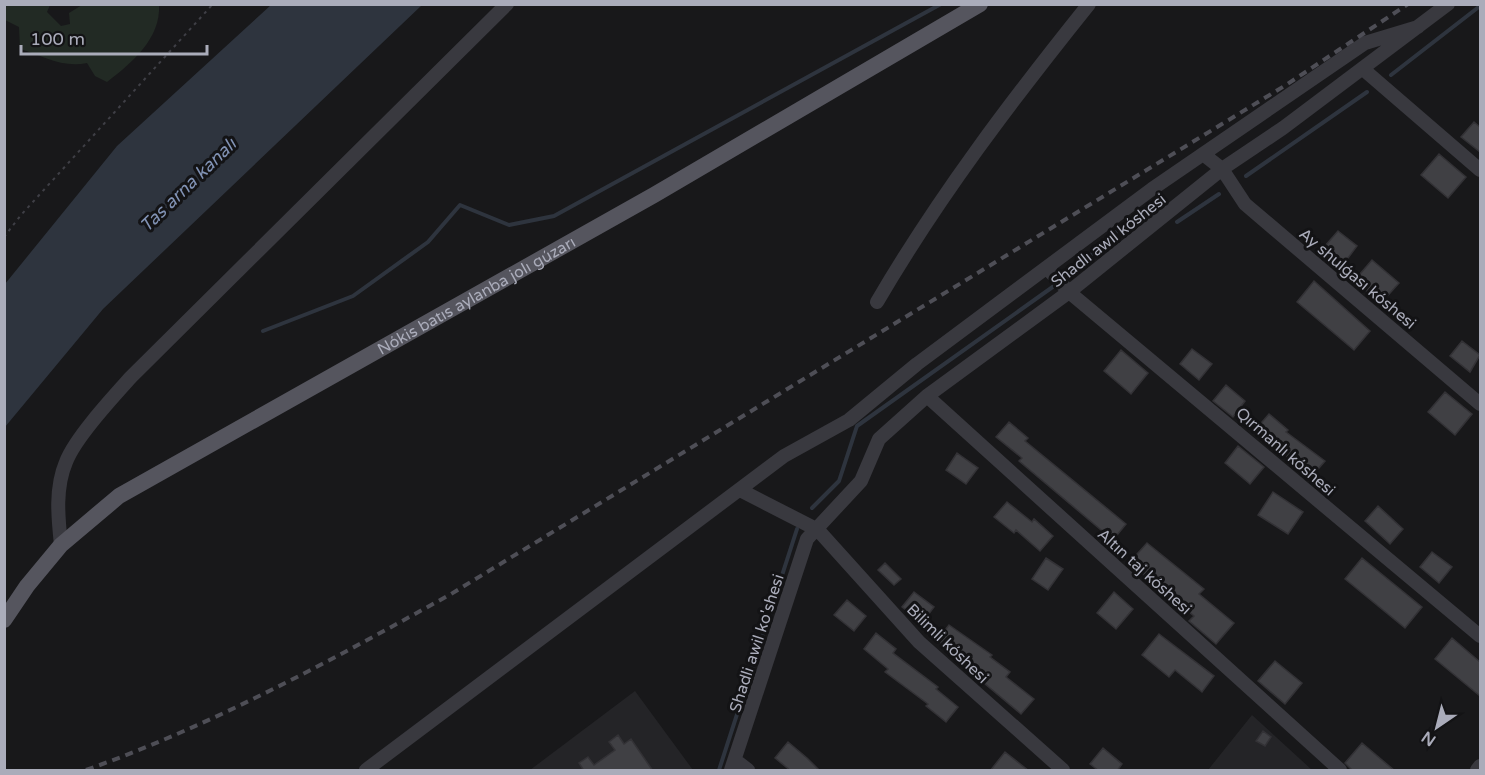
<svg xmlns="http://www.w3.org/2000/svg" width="1485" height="775" font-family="'Varela Round',sans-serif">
  <rect width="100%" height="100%" fill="#18181a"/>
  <path fill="#242427" d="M635,691l58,79h-163z
    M1252,715l60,55h-104z"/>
  <path fill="#222a24" d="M5,4l45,1 -3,7 14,14 9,-2 -1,-11 13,-8h77c2,33 -27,58 -52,77l-12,-6 -8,-13c-25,5 -44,-7 -67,-14l-1,-22 -14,-7z"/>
  <path fill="#2e343e" d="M271,5h151l-319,304 -98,118v-143l112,-138z"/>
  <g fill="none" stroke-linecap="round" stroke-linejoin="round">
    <path stroke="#2e343e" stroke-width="4" d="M1391,75l89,-69
      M1246,176l121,-84
      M1177,222l42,-28
      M1069,275l47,-43 37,-16
      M263,331l90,-35 75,-54 32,-37 49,20 45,-9 387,-212
      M812,508l27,-27 18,-55 197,-140
      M719,770l78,-241"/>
  </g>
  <path fill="#404044" stroke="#333236" stroke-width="1.5" d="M1474,122l6,5v25l-19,-15z
    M1439,154l27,23 -18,21 -27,-23z
    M1338,231l19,15 -12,16 -20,-16z
    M1372,260l27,23 -18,20 -27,-22z
    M1314,281l56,50 -16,19 -57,-48z
    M1462,341l18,14 -10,17 -20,-16z
    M1192,349l20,15 -13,16 -19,-16z
    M1121,350l27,23 -17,21 -27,-23z
    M1226,385l19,16 -12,16 -20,-16z
    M1445,392l27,22 -17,21 -27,-23z
    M1269,414l19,16 -2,2 39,29 -13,15 -36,-27 1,-3 -21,-17z
    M1009,422l19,16 -3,3 101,83 -13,16 -94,-79 3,-3 -26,-21z
    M1238,446l26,21 -14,17 -25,-21z
    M957,453l21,15 -12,16 -20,-14z
    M1273,492l30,20 -15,22 -30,-19z
    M1007,502l25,20 2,-3 19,17 -13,15 -24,-21 -2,3 -20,-16z
    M1378,506l25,23 -13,15 -25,-23z
    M1147,543l57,46 -5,5 35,29 -18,21 -27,-23 5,-5 -65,-53z
    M1432,552l20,15 -13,16 -19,-16z
    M1046,558l17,11 -15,21 -16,-11z
    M1362,558l60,49 -17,21 -60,-49z
    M885,563l16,16 -7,6 -16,-15z
    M914,592l20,15 -12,16 -20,-16z
    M1114,592l19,17 -17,20 -19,-16z
    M847,600l19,16 -12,15 -20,-16z
    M949,625l43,30 -2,2 20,15 -4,5 28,22 -13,15 -43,-36 5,-5 -46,-33z
    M876,633l20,16 -3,4 45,34 -2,2 22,18 -12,15 -20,-16 2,-2 -43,-32 3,-3 -24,-20z
    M1159,634l55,42 -12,16 -27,-22 -6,7 -27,-22z
    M1452,638l28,24v34l-45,-37z
    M1275,661l27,22 -17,21 -27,-23z
    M1263,731l8,6 -6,9 -9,-5z
    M618,735l6,9 7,-5 22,32h-69l-5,-8 9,-6 6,8 21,-15 -6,-8z
    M788,742l19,16 13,13h-29l-16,-13z
    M1362,743l33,28h-42l-8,-8z
    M1103,748l19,16 -5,7h-18l-9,-7z
    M1005,752l24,19h-39z"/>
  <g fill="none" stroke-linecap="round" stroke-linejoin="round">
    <path stroke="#3f3f46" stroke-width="2" stroke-dasharray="3 4.5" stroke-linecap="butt" d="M4,237l17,-22 192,-211"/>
    <path stroke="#39393f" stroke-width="14" d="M1363,69l117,101
      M1203,154l19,15 23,35 235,200
      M1047,268l22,24 411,344
      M877,302c62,-106 135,-202 212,-298
      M927,396l413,374
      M740,490l78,40 101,112 144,128
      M61,545c-3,-28 -6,-57 5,-83 9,-24 47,-65 65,-85l376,-373
      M735,760l13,10
      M366,770l418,-314 65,-36 68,-56 235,-175 213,-146 53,-16
      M731,770l76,-231 54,-58 18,-42 48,-43 142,-104 153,-123 61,-41 165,-124
      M1477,770l3,-4"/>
    <path stroke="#55555e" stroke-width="16" id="s1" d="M4,620l23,-34 34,-41 58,-49 535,-301 326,-191"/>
    <path stroke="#4e4e56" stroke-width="4" stroke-dasharray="8 6" stroke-linecap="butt" d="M86,770c127,-45 246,-110 365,-176l835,-509 122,-81"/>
  </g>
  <g text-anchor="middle" stroke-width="6" stroke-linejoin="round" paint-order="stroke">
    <g font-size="16" fill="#aaacba" stroke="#131315">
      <text transform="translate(1108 240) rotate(-38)" y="6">Shadlı awıl kóshesi</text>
      <text transform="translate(1358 278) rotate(40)" y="6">Ay shulǵası kóshesi</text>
      <text dy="6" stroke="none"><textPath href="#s1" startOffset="580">Nókis batıs aylanba jolı gúzarı</textPath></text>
      <text transform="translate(1286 451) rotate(41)" y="6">Qırmanlı kóshesi</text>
      <text transform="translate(1145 571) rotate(42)" y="6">Altın taj kóshesi</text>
      <text transform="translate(756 643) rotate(-72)" y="6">Shadli awil ko'shesi</text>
      <text transform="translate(948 643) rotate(44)" y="6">Bilimli kóshesi</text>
    </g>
    <g font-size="18" font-style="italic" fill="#8192b4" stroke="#131315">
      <text transform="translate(188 185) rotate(-44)" y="6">Tas arna kanalı</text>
    </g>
  </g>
  <rect width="1485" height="775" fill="none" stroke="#aaacba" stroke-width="12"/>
  <g transform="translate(1437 727) rotate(215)" stroke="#131315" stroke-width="4.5" paint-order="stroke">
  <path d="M0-4.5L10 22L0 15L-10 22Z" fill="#aaacba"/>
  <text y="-9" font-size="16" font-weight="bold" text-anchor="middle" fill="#aaacba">N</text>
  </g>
  <path d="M21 45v9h186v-9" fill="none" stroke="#aaacba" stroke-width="3"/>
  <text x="30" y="45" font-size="18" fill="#aaacba" stroke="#131315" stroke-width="4.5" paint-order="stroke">100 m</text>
</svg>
